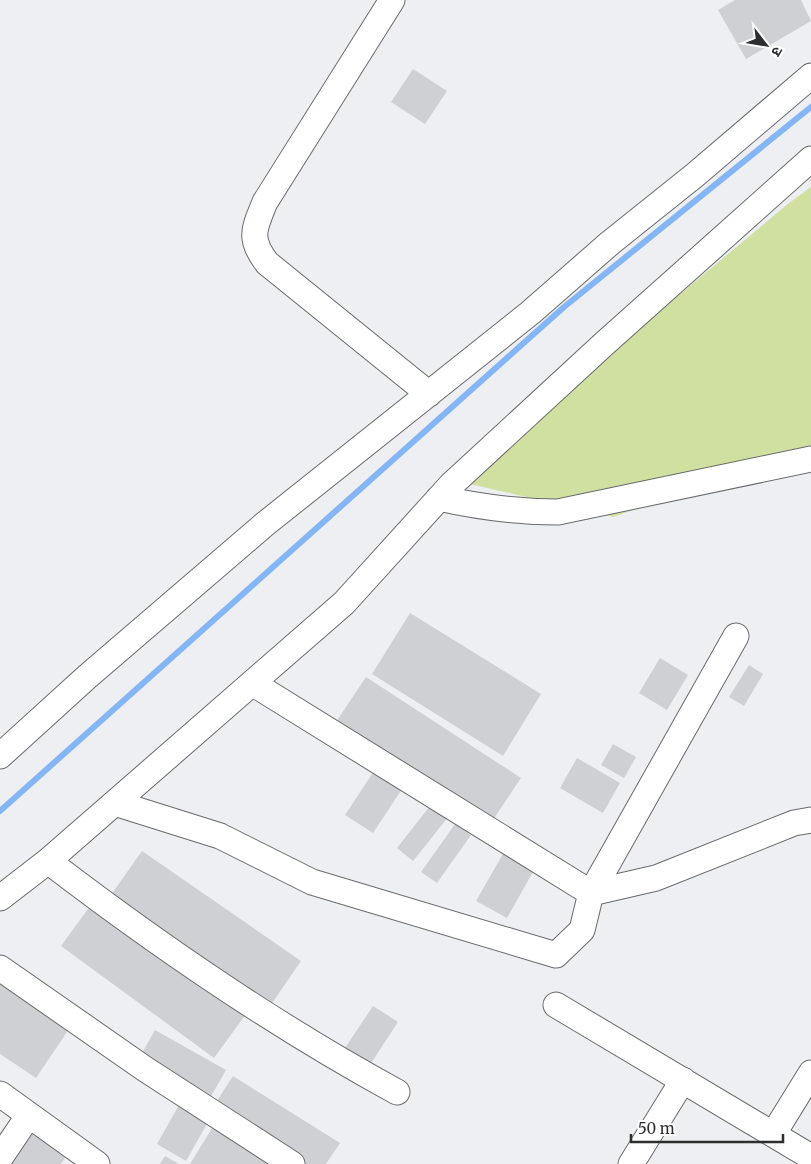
<svg xmlns="http://www.w3.org/2000/svg" width="811" height="1164" font-family="Merriweather,'Noto Sans Devanagari',serif">
  <rect width="100%" height="100%" fill="#eeeff2"/>
  <path fill="#d0e0a1" d="M811,187v285l-126,20 -72,25 -156,-36 332,-278z"/>
  <g fill="none" stroke-linecap="round" stroke-linejoin="round">
    <path stroke="#84b5f5" stroke-width="6" d="M0,811l564,-504 247,-200"/>
  </g>
  <path fill="#cfd0d3" d="M735,0h66l10,21 -65,38 -28,-49z
    M413,69l34,22 -22,33 -34,-22z
    M410,613l131,81 -38,62 -131,-82z
    M660,658l28,17 -21,35 -28,-17z
    M749,665l14,9 -19,32 -15,-9z
    M366,677l155,101 -32,48 -155,-101z
    M613,744l23,13 -12,21 -23,-13z
    M577,758l43,25 -17,30 -43,-25z
    M378,765l28,18 -33,50 -28,-18z
    M433,802l16,14 -36,45 -16,-13z
    M455,824l16,11 -34,48 -16,-11z
    M142,851l159,110 -35,51 -160,-110z
    M504,852l30,18 -27,48 -31,-17z
    M93,902l153,112 -32,44 -153,-112z
    M0,981l69,48 -33,49 -36,-24z
    M373,1006l25,16 -32,49 -25,-17z
    M155,1030l71,40 -17,30 -71,-40z
    M233,1076l107,67 -14,21h-23l-90,-57z
    M179,1105l29,17 -22,39 -29,-17z
    M214,1125l62,39h-86z
    M21,1127l45,29 -5,8h-61z
    M165,1156l14,8h-19z"/>
  <g fill="none" stroke-linecap="round" stroke-linejoin="round">
    <defs>
      <path id="minor" d="M392,0l-127,202c-11,27 -17,36 2,61l162,131
        M439,498c40,9 78,14 119,14l253,-53
        M252,683l339,210 65,-15 138,-55 17,-3
        M0,756l88,-80 177,-152 265,-211 80,-70 85,-68 116,-99
        M115,803l105,33 92,46 244,73 26,-25 9,-37 145,-257
        M48,861c111,85 226,164 349,231
        M0,898l48,-37 296,-258 107,-118 154,-142 206,-184
        M0,968l145,101 147,95
        M556,1005l255,152
        M0,1094l97,70
        M774,1133l37,-60
        M0,1158l29,-43
        M631,1164l52,-84"/>
    </defs>
    <use href="#minor" stroke="#696a6c" stroke-width="27"/>
    <use href="#minor" stroke="#fff" stroke-width="25"/>
  </g>
  <g transform="translate(766 45) rotate(121)" stroke="#ffffff" stroke-width="4" paint-order="stroke">
  <path d="M0-4L9 19L0 12L-9 19Z" fill="#2d2e2f"/>
  <text y="-8" font-size="14" font-weight="bold" text-anchor="middle" fill="#2d2e2f">उ</text>
  </g>
  <path d="M631 1134v8h152v-8" fill="none" stroke="#2d2e2f" stroke-width="2.5"/>
  <text x="638" y="1134" font-size="15" fill="#2d2e2f" stroke="#ffffff" stroke-width="4" paint-order="stroke">50 m</text>
</svg>
